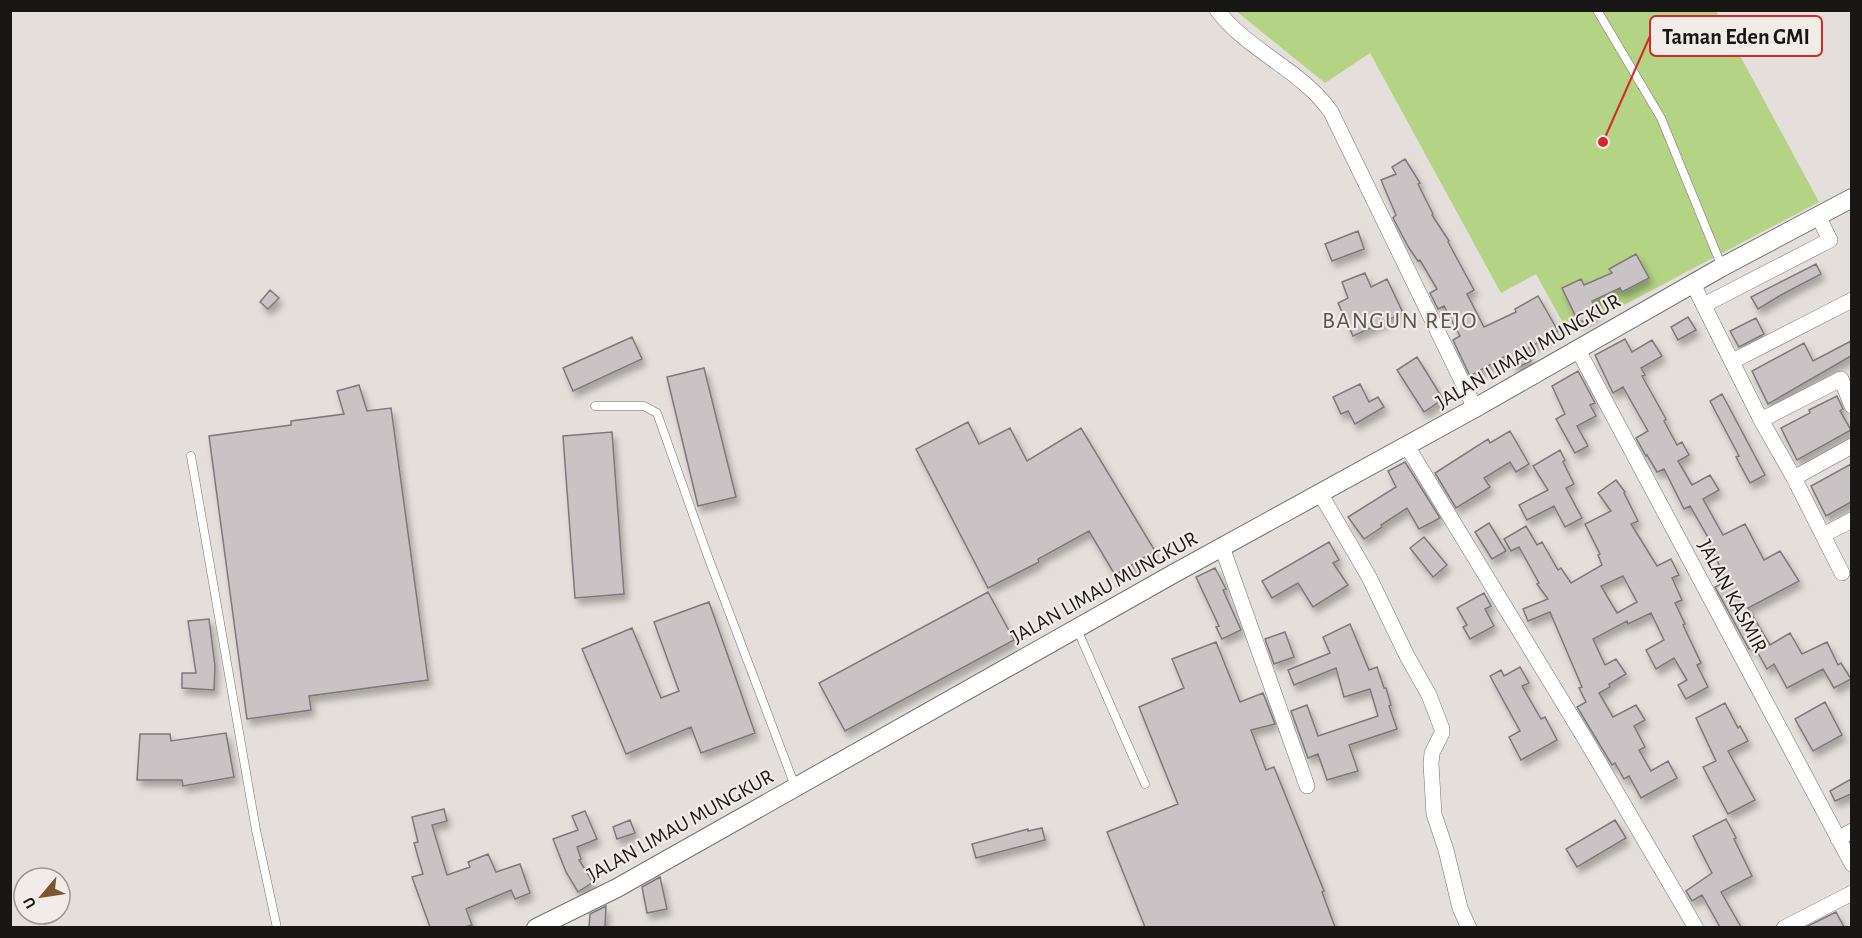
<svg xmlns="http://www.w3.org/2000/svg" width="1862" height="938" font-family="'Alegreya Sans',sans-serif">
  <defs>
    <filter id="shadow"><feDropShadow dx="3.5" dy="6" stdDeviation="3" flood-color="#0004"/></filter>
  </defs>
  <rect width="100%" height="100%" fill="#e4dfda"/>
  <path fill="#b4d385" d="M1236,11h480l103,191 -250,132 -33,-60 -35,19 -131,-240 -45,30z"/>
  <path fill="#c9c3c6" stroke="#7e787c" stroke-width="1.5" fill-rule="evenodd" filter="url(#shadow)" d="M1405,159l15,24 -2,1 15,30 -1,1 17,26 -1,1 26,48 -7,4 17,33 32,-15 -1,-3 23,-13 20,35 -33,19 6,11 -15,7 -7,-14 -39,22 -17,-36 7,-4 -16,-30 -6,3 -8,-16 7,-4 -17,-29 -2,1 -9,-13 -16,-30 3,-3 -15,-35 15,-6 -4,-7z
    M1358,231l6,18 -32,12 -7,-17z
    M1636,254l13,24 -27,14 -2,-4 -28,13 6,12 -15,8h-5l-16,-33 19,-9 3,6 28,-12 -3,-4z
    M1816,264l5,10 -40,21 -23,14 -7,-12z
    M1365,273l6,14 16,-8 16,34 -50,23 -15,-33 10,-5 -6,-16z
    M270,290l9,8 -11,11 -8,-7z
    M1688,317l8,13 -18,10 -7,-13z
    M1756,318l8,16 -25,13 -9,-16z
    M632,337l10,22 -69,32 -10,-23z
    M1625,339l7,13 20,-12 10,16 -21,12 4,7 -3,1 24,43 -2,2 13,24 5,-3 7,13 -11,6 14,24 18,-10 9,15 -16,9 20,36 22,-11 19,36 16,-9 19,30 -51,27 22,37 20,-12 12,21 25,-12 11,23 3,-2 10,16 -17,9 -11,-19 -36,19 -13,-24 -7,5 -13,-23 -5,3 -34,-62 12,-6 -19,-39 2,-1 -20,-35 -6,3 -20,-40 -7,3 -10,-17 -1,1 -10,-18 12,-7 -25,-44 -10,6 -18,-38z
    M1851,341v15l-83,48 -16,-33 52,-28 9,18z
    M1417,357l26,42 -19,13 -27,-42z
    M704,368l32,129 -38,9 -31,-129z
    M1578,371l17,32 -5,2 6,11 -19,10 11,20 -13,7 -19,-34 9,-5 -13,-28z
    M1360,384l9,18 9,-5 6,10 -29,17 -7,-13 -7,3 -8,-17z
    M359,385l8,26 24,-3 37,272 -119,16 2,14 -64,9 -38,-283 82,-11v-4l53,-7 -7,-23z
    M1722,394l43,81 -15,8 -14,-26 3,-1 -29,-55z
    M1837,396l6,13 -3,2 11,19 -54,30 -16,-32 29,-15 -1,-3z
    M968,422l11,22 31,-16 17,33 54,-33 74,123 -40,24 -26,-44 -51,28 1,3 -51,26 -72,-139z
    M1510,431l19,33 -13,8 -6,-10 -26,16 6,9 -34,21 -21,-35 53,-34 2,4z
    M612,432l12,162 -49,4 -12,-162z
    M1560,450l5,10 -2,2 11,22 -8,4 16,30 -17,9 -11,-21 -27,14 -8,-15 29,-15 -15,-24z
    M1405,462l35,56 -21,11 -12,-21 -26,17 1,2 -18,12 -16,-22 48,-30 -8,-16z
    M1851,464v38l-25,14 -15,-30z
    M1616,480l9,12 -1,1 14,28 -7,3 26,42 14,-7 8,16 -7,3 10,22 -7,3 10,21 -2,1 18,38 -4,2 11,22 -22,12 -8,-14 9,-5 -13,-22 -18,11 -10,-19 18,-10 -13,-27 -23,11 -1,-3 -34,18 12,26 11,-6 10,15 -17,10 1,3 -11,6 14,24 23,-12 9,15 -11,6 11,21 -6,3 12,21 17,-10 9,17 -36,20 -12,-22 -5,3 -9,-16 -3,2 -35,-58 9,-5 -7,-14 3,-1 -32,-75 -22,9 -5,-12 25,-10 -11,-15 2,-1 -20,-36 -8,4 -7,-12 22,-13 11,19 5,-3 16,28 3,-2 10,15 31,-18 -4,-10 2,-1 -15,-30 26,-13 -13,-18zM1623,576l14,26 -20,11 -16,-27z
    M1489,523l17,28 -14,8 -17,-27z
    M1424,537l23,28 -14,12 -23,-29z
    M1329,542l10,18 -6,3 15,22 -35,22 -15,-24 -26,15 -10,-17z
    M1215,568l11,21 -3,1 18,40 -19,9 -6,-12 3,-1 -23,-49z
    M988,592l26,48 -169,91 -26,-48z
    M1484,593l7,13 -6,3 9,17 -24,13 -7,-12 4,-2 -10,-17z
    M709,602l46,131 -54,20 -10,-26 -65,27 -44,-105 50,-21 29,70 18,-7 -25,-69z
    M209,619l6,47 -1,24 -32,-2v-15h14l-8,-52z
    M1350,624l19,46 8,-3 7,21h2l5,17 -2,1 8,23 -48,16 9,26 -31,9 -9,-26 -10,4 -17,-47 16,-6 11,31 60,-20 -8,-27 -26,8 -8,-29 -42,17 -6,-15 42,-17 -7,-16z
    M1285,632l9,25 -20,7 -9,-25z
    M1216,642l24,60 23,-9 12,31 -24,6 15,40 8,-3 50,124 -2,1 13,35h-190l-38,-95 71,-28 -39,-97 45,-19 -12,-29z
    M1520,667l9,16 -7,3 19,33 4,-2 12,23 -36,20 -12,-23 11,-6 -30,-55 11,-6 3,6z
    M1825,702l17,33 -29,16 -18,-32z
    M1725,703l13,25 2,-2 8,15 -20,10 27,49 -27,14 -25,-47 13,-6 -20,-43z
    M226,733l8,44 -51,9 -1,-6h-45l3,-46h30l1,7z
    M1851,779v15l-16,7 -5,-10z
    M444,809l3,12 -15,4 15,50 23,-8 -2,-5 20,-8 8,18 24,-8 10,29 -15,6 -4,-9 -45,19 6,16 -7,2h-35l-18,-50 11,-3 -9,-31 4,-1 -6,-25z
    M585,811l12,28 -20,8 4,12 -2,1 14,22 -15,10 -12,-20 -13,-33 25,-9 -6,-14z
    M1726,819l10,19 -2,1 18,37 -31,16 20,35h-21l-18,-32 -10,6 -6,-10 26,-18 -19,-37z
    M630,820l5,13 -18,6 -4,-12z
    M1615,820l11,18 -49,29 -11,-18z
    M1042,828l3,12 -69,18 -4,-14 56,-15v2z
    M660,877l7,32 -20,4 -5,-26z
    M606,906l-1,21h-16l1,-13z
    M1836,912l8,15h-38z"/>
  <g fill="none" stroke-linecap="round" stroke-linejoin="round">
    <defs>
      <path id="service" d="M1597,10l64,108 61,149
        M595,406h49l13,7 50,141 88,232
        M191,456l65,374 21,98
        M1077,629l68,155"/>
      <path id="minor" d="M1217,10c31,41 85,60 114,102l144,296
        M1693,284l68,136 33,58 48,95
        M1704,305l126,-65 -12,-24
        M1577,348l275,516
        M1733,361l119,-61
        M1761,420l80,-41 11,27
        M1407,446l180,296 109,186
        M1794,478l58,-32
        M1320,493l49,84 38,79 22,39 13,34v4l-10,20 -1,11 3,50 12,36 14,58 9,20
        M1823,535l29,-15
        M1222,547l85,239
        M1838,839l14,-8
        M1784,928l68,-35"/>
      <path id="tertiary" d="M536,928l81,-40 556,-314 302,-166 247,-141 130,-69"/>
    </defs>
    <use href="#service" stroke="#74706b" stroke-width="9"/>
    <use href="#minor" stroke="#74706b" stroke-width="16"/>
    <use href="#tertiary" stroke="#74706b" stroke-width="20"/>
    <use href="#service" stroke="#fff" stroke-width="8"/>
    <use href="#minor" stroke="#fff" stroke-width="15"/>
    <use href="#tertiary" stroke="#fff" stroke-width="18"/>
  </g>
  <g text-anchor="middle" stroke-width="4.5" stroke-linejoin="round" paint-order="stroke">
    <g font-size="21" fill="#191715" stroke="#f1ece7">
      <text transform="translate(1528 351) rotate(-30)" y="7">JALAN LIMAU MUNGKUR</text>
      <text transform="translate(1104 587) rotate(-29)" y="7">JALAN LIMAU MUNGKUR</text>
      <text transform="translate(1733 596) rotate(62)" y="7">JALAN KASMIR</text>
      <text transform="translate(680 825) rotate(-29)" y="7">JALAN LIMAU MUNGKUR</text>
    </g>
    <g font-size="24" letter-spacing="1.5" fill="#595550" stroke="#f1ece7">
      <text x="1400" y="328">BANGUN REJO</text>
    </g>
  </g>
  <path fill="none" stroke="#d62828" stroke-width="2" d="M1603 142L1650 36"/>
  <circle fill="#d62828" stroke="#f1ece7" stroke-width="2" cx="1603" cy="142" r="6"/>
  <rect fill="#f1ece7" stroke="#d62828" stroke-width="2" x="1650" y="16" width="172" height="40" rx="6"/>
  <g font-size="22" text-anchor="middle" font-weight="bold" fill="#191715">
    <text x="1736" y="44">Taman Eden GMI</text>
  </g>
  <rect width="1862" height="938" fill="none" stroke="#191715" stroke-width="24"/>
  <g transform="translate(42 896) rotate(241)"><circle r="28" fill="#f1ece7" stroke="#9b9793" stroke-width="1.5"/>
  <path d="M0-4.5L10 22L0 15L-10 22Z" fill="#79582f"/>
  <text y="-9" font-size="16" font-weight="bold" text-anchor="middle" fill="#191715">U</text>
  </g>
</svg>
